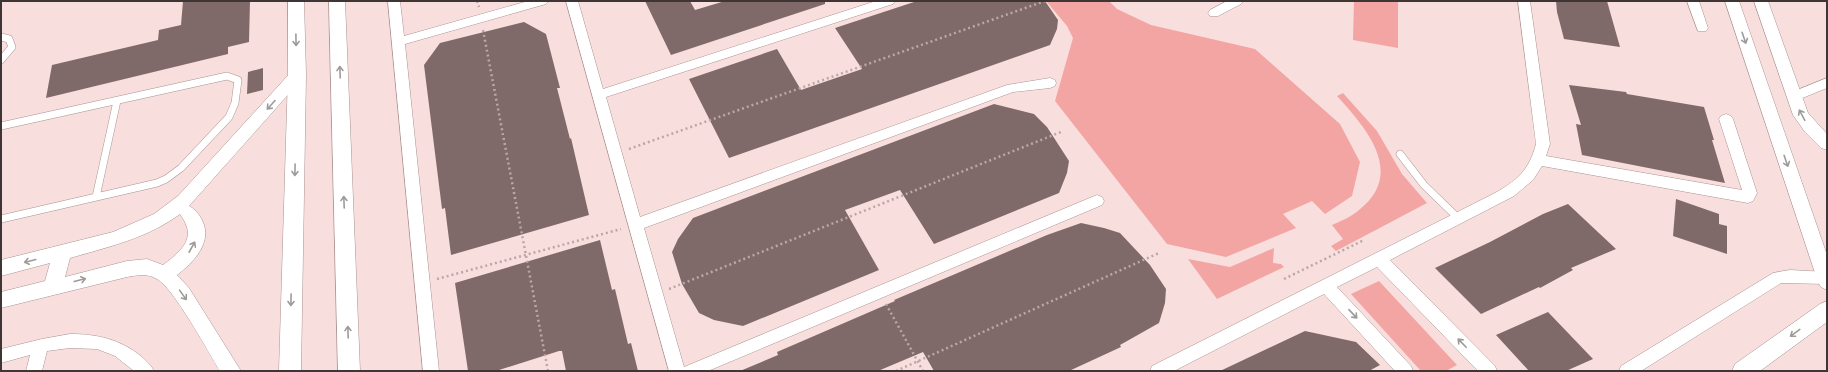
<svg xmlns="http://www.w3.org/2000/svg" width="1828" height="372" font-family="'IBM Plex Serif',serif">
  <rect width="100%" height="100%" fill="#f8dfdd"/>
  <path fill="#f3a5a3" d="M1046,1h63l8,8 34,16 104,24 85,75 20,38 -8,34 -27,18 -13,-13 -29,13 13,14 -70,29 -59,-13 -112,-143 18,-63 -6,-12z
    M1354,1h44v47l-45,-8z
    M1343,93l34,38 25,43 25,29 -91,48 -5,-5 12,-7 -11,-14c9,-4 19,-8 27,-15 47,-37 7,-82 -22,-114z
    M1274,248l-1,15 8,1 3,3 -67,32 -29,-40 42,8z
    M1379,281l78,84 -11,6h-25l-70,-77z"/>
  <path fill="#806a69" d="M183,1h67l-1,41 -21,5v7l-182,44 6,-33 106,-25 1,-10 22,-5z
    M645,1h45l5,9 30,-9h100v3l-154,51z
    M917,1h128l13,19 -1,9 -7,16 -321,113 -40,-79 88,-30 24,41 61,-21 -27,-41z
    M1556,1h51l13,46 -56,-8 -7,-27z
    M524,22l22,12 14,54h-3l13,51 1,-1 18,77 -138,40 -6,-47 -3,1 -18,-144 16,-22z
    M263,68v22l-16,4 1,-22z
    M1569,85l57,7 1,2 77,13 10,33h-2l13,43 -143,-28 -6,-31 5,1z
    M994,104l40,10 13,13 22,34 -2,12 -8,20 -125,51 -34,-54 -55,20 34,60 -136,56 -29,-6 -15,-7 -17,-29 -10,-32 6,-13 15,-21z
    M1676,199l43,15v10l8,2v28l-54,-18z
    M1568,204l48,45 -45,19 2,2 -33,18 -1,-1 -58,27 -46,-46 55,-26 53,-28z
    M1081,223l23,5 16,5 30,32 16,24 -1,14 -6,20 -39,22 1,2 -52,24h-135l-11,-19 -45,19h-138l38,-16 -1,-3 118,-51 -1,-1 153,-65z
    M600,240l12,50 3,-1 13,55 3,-1 7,28h-72l-4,-20h-3l-63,20h-28l-13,-88z
    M1548,312l45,47 -27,12h-37l-33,-36z
    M1305,331l51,11 24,23 -11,6h-149z"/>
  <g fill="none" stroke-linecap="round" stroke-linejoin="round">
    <defs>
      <path id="service" d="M1,37l8,2 3,8 -11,13
        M1,126l226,-50 11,4 -3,23 -6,14 -48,51 -15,11 -9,4 -156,36
        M1400,154l24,31 34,33
        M96,197l21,-96"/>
      <path id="minor" d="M388,1h12l4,35 124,-35h20l-2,3 -141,40 34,327h-16z
        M566,1h12l25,88 273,-88h19l-2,3 -287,93 34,120 367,-132 43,-7 5,2 1,3 -1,3 -5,2 -37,4 -369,136 40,139 408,-170 5,-2 5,2 2,4 -2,4 -394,166h-39z
        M1227,1h16l-2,3 -23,12h-8l-2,-3 2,-3z
        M1518,1h12l20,143 -4,12 196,34 -23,-71 2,-3 5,-2 5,2 2,3 24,74 -4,8 -5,2 -206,-37 -9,14 -19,16 -124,64 105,106 2,5h-19l-101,-104 -40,20 74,79 2,5h-18l-71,-77 -150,77h-24l2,-5 343,-173c23,-13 34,-23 41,-49z
        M1687,1h12l9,27 -2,3h-8z
        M1827,78v10l-32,13 -5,-2 -1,-3 1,-3z
        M1790,270l37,2v12l-46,-1 -140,88h-22l2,-5 152,-93z
        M70,334c27,0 50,5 72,23 5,5 9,8 12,14h-20l-19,-15 -18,-7 -27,-1 -23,3 -5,20h-16l4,-16 -29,8v-14l41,-10z"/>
      <path id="tertiary" d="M1725,1h14l88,254v35l-6,-3 -3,-5z
        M1754,1h14l40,112 19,21v16l-6,-2 -16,-16 -12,-17z
        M297,70l5,1 3,4 -3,4 -113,127c6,3 10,8 13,14 11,22 -8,42 -25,55l12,13 52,83h-21c-11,-18 -47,-84 -63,-92 -10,-6 -19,-4 -30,-2l-126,31v-16l44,-11 5,-18 -49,13v-16l112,-28 41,-18 24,-18 114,-125zM180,214c2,3 5,7 6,11 8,17 -11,31 -23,40l-16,-6 -20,2 -62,16 5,-19c38,-11 78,-20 110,-44z"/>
      <path id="secondary" d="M288,1h16l2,74 -5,296h-22l9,-296z
        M329,1h16l15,370h-22z
        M1827,301v21l-67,49h-28l3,-7 85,-60z"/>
    </defs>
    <use href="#service" stroke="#aa9391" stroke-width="8"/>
    <use href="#minor" stroke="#aa9391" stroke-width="1"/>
    <use href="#tertiary" stroke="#aa9391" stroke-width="1"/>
    <use href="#secondary" stroke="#aa9391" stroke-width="1"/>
    <path stroke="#bba7a6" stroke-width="2.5" stroke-dasharray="2 3" stroke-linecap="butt" d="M477,1l2,6
      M483,30l65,341
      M629,149l416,-148
      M437,279l184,-50
      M1284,279l80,-39
      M669,289l392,-157
      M886,304l37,67
      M896,371l263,-118"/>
    <use href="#service" stroke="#fff" stroke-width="7"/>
    <use href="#minor" fill="#fff" fill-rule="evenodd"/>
    <use href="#tertiary" fill="#fff" fill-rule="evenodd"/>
    <use href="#secondary" fill="#fff" fill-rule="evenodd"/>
  </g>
  <defs><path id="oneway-shaft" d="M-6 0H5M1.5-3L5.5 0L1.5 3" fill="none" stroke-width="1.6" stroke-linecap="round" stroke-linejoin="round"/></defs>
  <g stroke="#9f9a9a">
    <use href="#oneway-shaft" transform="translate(1744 38) rotate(71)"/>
    <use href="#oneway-shaft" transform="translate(296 40) rotate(89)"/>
    <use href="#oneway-shaft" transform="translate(340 72) rotate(-92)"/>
    <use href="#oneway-shaft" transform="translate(271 105) rotate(132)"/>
    <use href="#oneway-shaft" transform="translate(1802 115) rotate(-118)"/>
    <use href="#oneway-shaft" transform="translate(1786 161) rotate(71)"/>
    <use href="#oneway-shaft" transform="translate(295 170) rotate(91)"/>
    <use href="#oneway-shaft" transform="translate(344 202) rotate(-92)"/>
    <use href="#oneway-shaft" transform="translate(192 247) rotate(-61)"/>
    <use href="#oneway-shaft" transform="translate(30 261) rotate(166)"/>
    <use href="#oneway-shaft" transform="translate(80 280) rotate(-14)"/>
    <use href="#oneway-shaft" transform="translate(183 295) rotate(55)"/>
    <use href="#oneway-shaft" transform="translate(291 300) rotate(91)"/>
    <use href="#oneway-shaft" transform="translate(1353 314) rotate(47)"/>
    <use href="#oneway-shaft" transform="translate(348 332) rotate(-92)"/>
    <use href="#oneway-shaft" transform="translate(1795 333) rotate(144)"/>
    <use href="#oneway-shaft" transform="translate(1462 343) rotate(-134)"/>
  </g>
  <rect width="1828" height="372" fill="none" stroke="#3f3535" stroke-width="4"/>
</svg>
